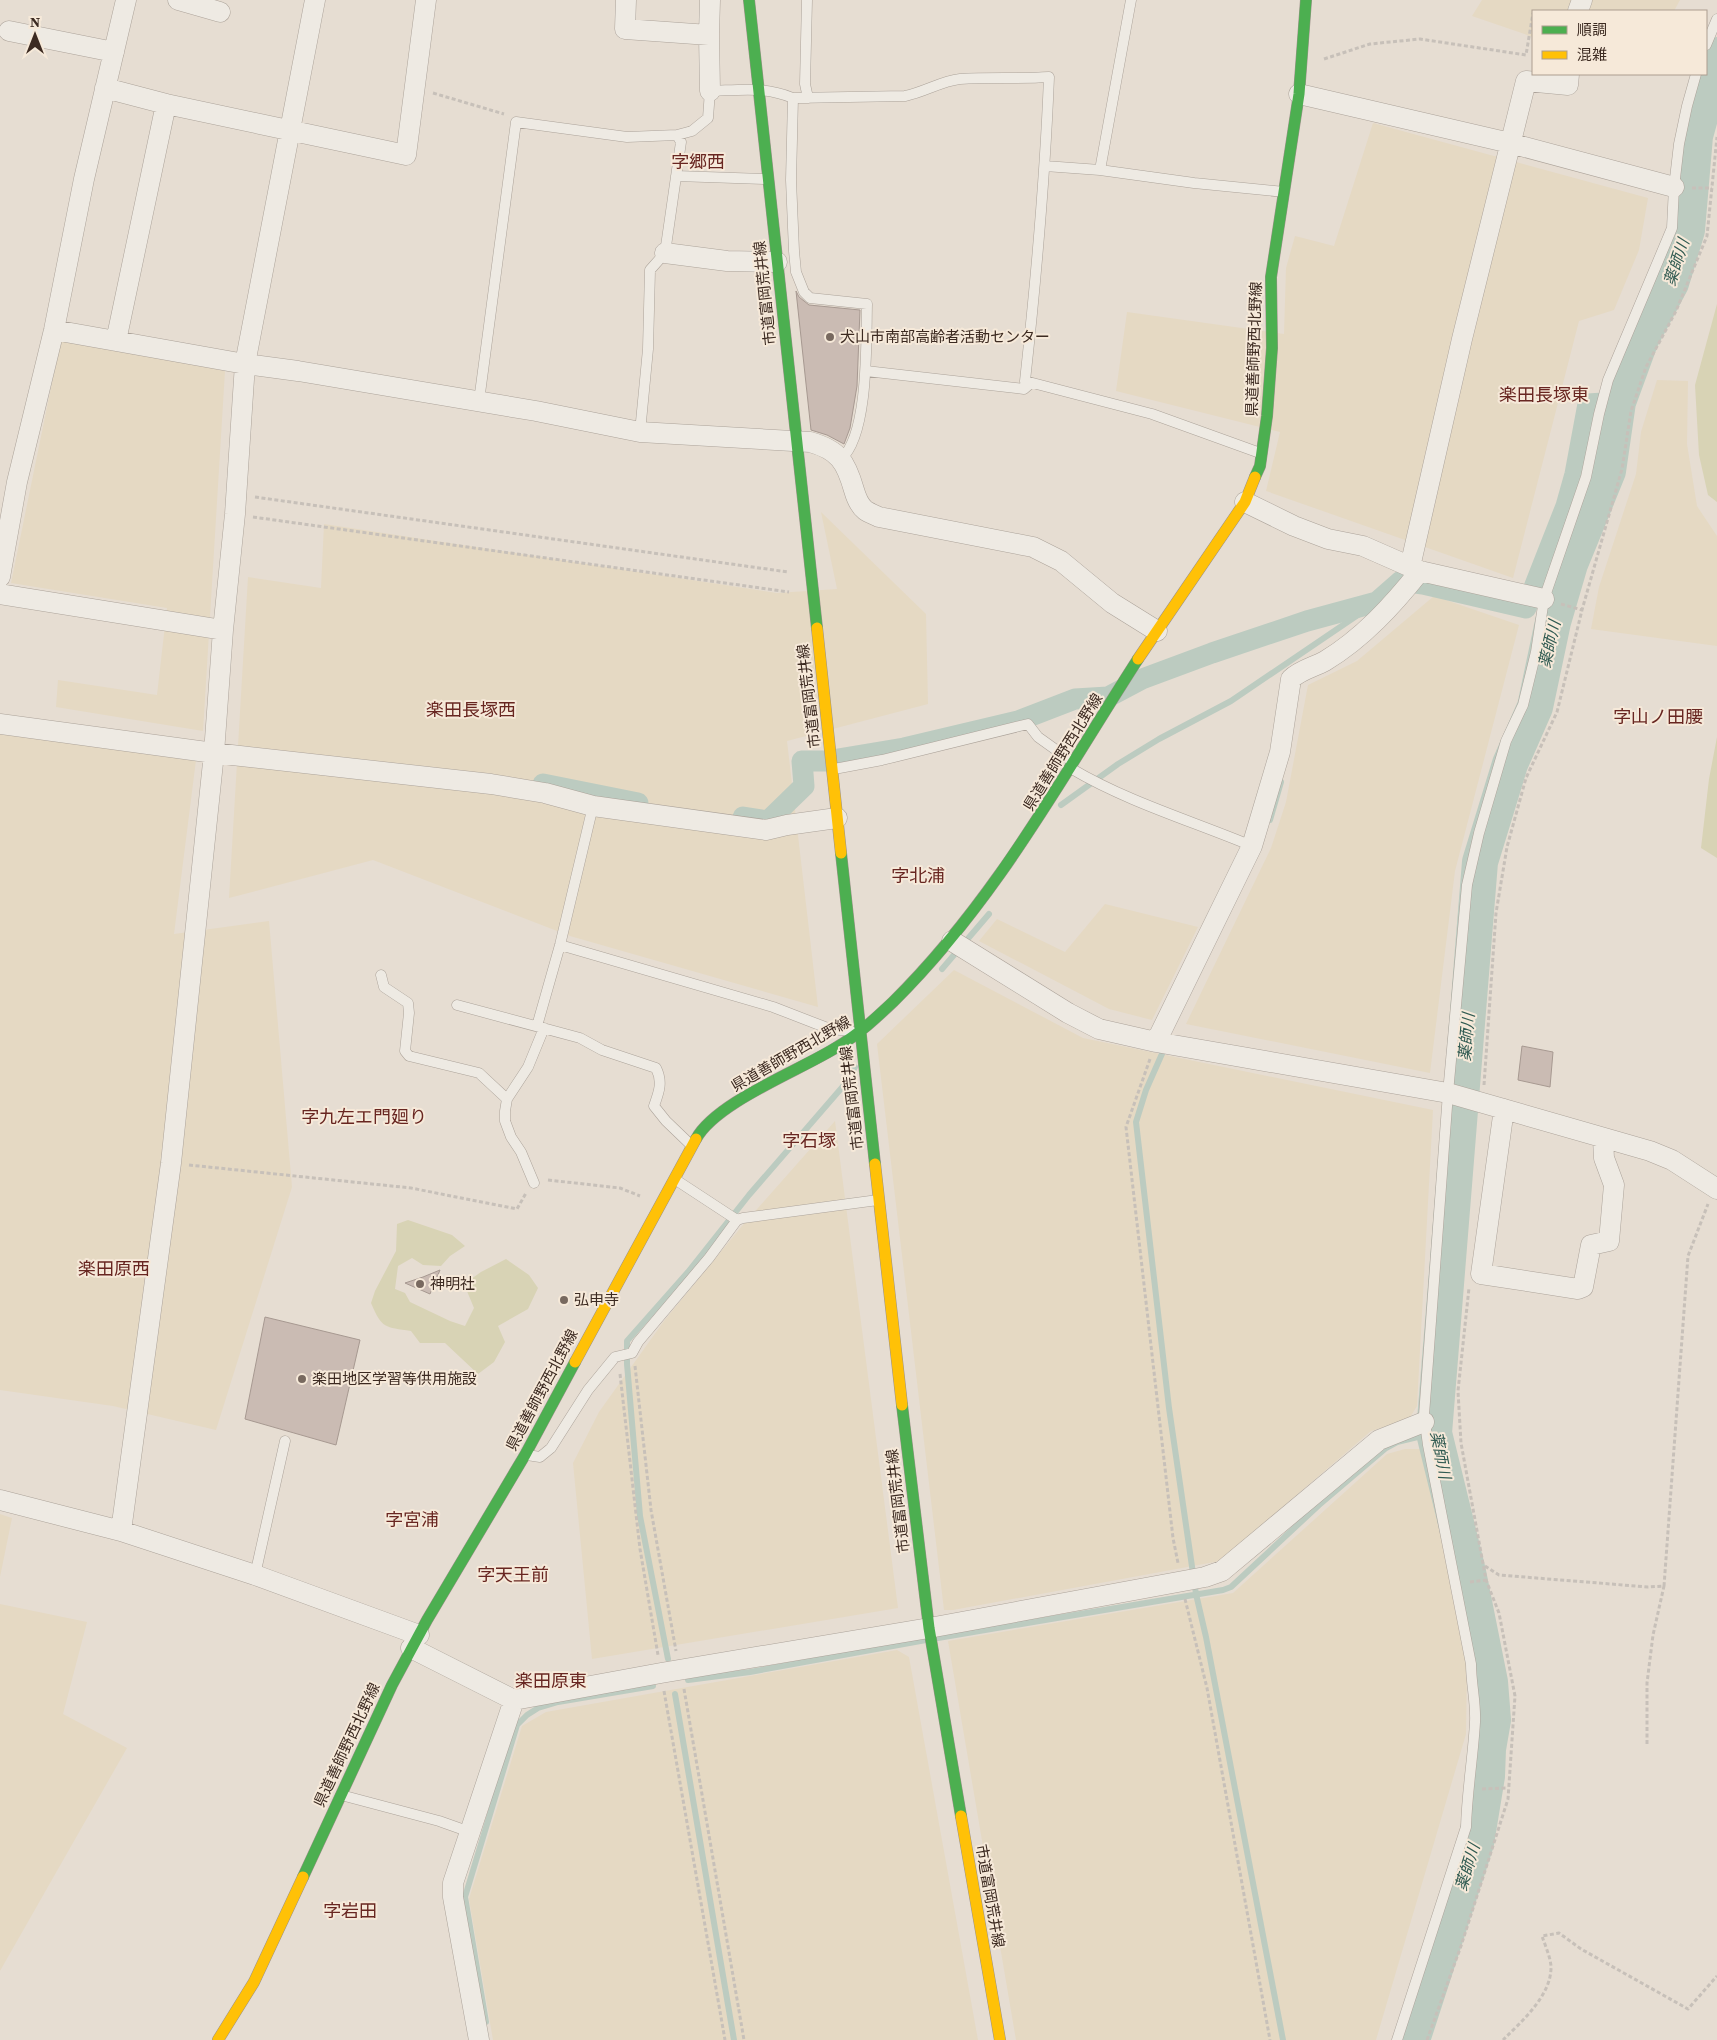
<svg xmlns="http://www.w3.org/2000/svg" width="1717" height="2040" font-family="'Source Serif 4','Noto Sans JP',serif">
  <rect width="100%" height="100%" fill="#e6ddd2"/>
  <path fill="#e5d9c3" d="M1482,0h198l-6,11h-141v26l-61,-21z
    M1373,123l275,75 -9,52 -25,60 -35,11 -66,257 -247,-87 14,-59 -164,-41 11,-79 157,22 2,-66 9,-32 39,10z
    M62,334l163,37 -22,360 -147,-24 2,-27 99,15 10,-87 -156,-25z
    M1657,380l31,1 -1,63 10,62 20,30v110l-126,-17 8,-42 37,-113 5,-42z
    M821,512l105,102 2,90 -141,37 31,266 -248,-71 -197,-76 -144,38 19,-321 73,11 3,-64 453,69 60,-4z
    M1434,596l85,29 -64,246 -25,202 -244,-49 85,-176 15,-46 22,-117 49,-24z
    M0,733l196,27 -22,174 95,-13 23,266 -76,243 -103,-24 -113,-16z
    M1105,904l93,23 -46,93 -43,-11 -130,-68 18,-22 68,33z
    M954,970l129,68 350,72 -16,296 -8,13 -38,12 -151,130 -267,49h-9l-67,-566z
    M835,1121l63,487 -306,51 -19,-196 26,-51 65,-91 78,-95z
    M1405,1449h19l43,218 -1,67 -90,306h-360l-68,-399 285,-48 154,-139z
    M0,1514l12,4 -12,59z
    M0,1604l87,18 -24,92 64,34 -127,223z
    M897,1650l12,7 69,383h-485l-24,-141 53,-173 24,-14z"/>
  <path fill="#d8d3b5" d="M1717,304v198l-9,-7 -9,-40 -4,-70z
    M1717,737v121l-16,-10 8,-69z
    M408,1220l44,15 13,11 -15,10 -9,10 -18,-1 -11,-7 -14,8 -3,23 10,4 5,9 40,19 15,5 9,-18 -10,-24 17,-12 25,-13 23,16 9,13 -10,21 -30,17 7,16 -11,20 -16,12 -33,-31h-25l-9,-12c-26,-4 -29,-2 -40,-28l4,-12 21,-40 1,-27z"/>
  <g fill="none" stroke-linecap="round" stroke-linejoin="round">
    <path stroke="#bccbc0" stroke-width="6" d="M1061,805l57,-41 41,-25 72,-38 146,-99
      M1270,820l11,-38
      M942,969l47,-55
      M1165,1047l-19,43 -10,32 33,286 27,186 10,43 77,403
      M938,1638l285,-48 8,-3 88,-82 67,-57 11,-6 37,-9
      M668,1659l-28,-143 -13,-152v-23l61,-69 61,-77 96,-111 10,-17
      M688,1680l62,-8 176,-32
      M675,1694l59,346
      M486,2022l-21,-125 52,-172 10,-10 11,-7 20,-6 95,-16"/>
    <path stroke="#bccbc0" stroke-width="21" d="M543,784l95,19
      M743,817l25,4 36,-35 -2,-25h24l78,-13 114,-27 57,-22 33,-2 34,-18 70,-26 95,-32 70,-19 24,-21 22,3 103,24 40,-102 9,-32 13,-70 30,-2"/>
    <path stroke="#bccbc0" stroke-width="36" d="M1412,2040l64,-197 11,-67 1,-27 5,-29 -3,-38 -22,-110 -34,-139 46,-571 30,-98 25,-57 18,-85 17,-58 38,-93 10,-69 23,-63 30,-56 16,-53 8,-94 22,-81"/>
  </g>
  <path fill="#cabbb3" stroke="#a79991" d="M796,291l3,6 10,8 51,5 -3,76 -7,42 -6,16 -17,-9 -16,-5z
    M1522,1046l31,6 -3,35 -32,-7z
    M440,1270l-10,24 -25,-11 18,-6z
    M265,1317l95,23 -24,105 -91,-26z"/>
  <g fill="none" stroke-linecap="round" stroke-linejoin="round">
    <defs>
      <path id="lane" d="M807,0l-2,84 3,14
        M1706,45l11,-26
        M793,98l112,-2c20,-4 36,-15 55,-17 30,-2 60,0 89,-2 -4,102 -13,203 -24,304l127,33 108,39
        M677,135l15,-4 16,-13 2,-27c31,-1 54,-5 83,7l-2,82 3,71 2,21 8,20 6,6 57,6c-1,37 2,131 -26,155
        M1045,166l55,4 94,13 90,9
        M1100,170l31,-170
        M676,176l91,3
        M866,371l158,18 7,-6
        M479,401l37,-279 111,15 50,-2 4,7 -16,111 -15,17 -2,79 -8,83
        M834,769l48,-9 146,-36 10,13 35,25
        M1072,769c56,33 120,52 180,77
        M560,945l213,62 57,22 21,2
        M381,975l3,12 24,16 1,10 -4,38 4,5 70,17 28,26
        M457,1005l123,33 22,12 54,18c7,14 3,24 -2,38l12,15 25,24
        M537,1026l23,-81 33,-139
        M676,1180l61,40
        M534,1183l-13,-31 -10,-15 -6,-16v-10l2,-12 21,-32 16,-39
        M527,1455l13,2 11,-9 37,-58 27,-33 17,-4 6,-11 71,-84 28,-38 6,-2 135,-18
        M255,1575l30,-134
        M341,1795l98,26 31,11
        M1397,2040l69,-213c1,-36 7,-69 9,-105 1,-20 -4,-38 -4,-58l-43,-219 -4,-30 24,-322 19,-208 12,-52 27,-92 17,-36 13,-53 8,-53 42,-122 13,-63 9,-34 64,-152 2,-41 5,-43 8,-38 9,-32"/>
      <path id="street" d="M178,0l42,12
        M626,0l-1,29 84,6 1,56
        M1578,11l4,-11
        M9,31l105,21
        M709,35l1,-35
        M105,88l61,16 -50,237 129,23 53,7 238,40 104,21 170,10c29,8 36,20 44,48 2,7 6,16 11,20 4,3 10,5 14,7l154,30 28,14 51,42 45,28
        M1299,94l211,49 164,44
        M166,104l240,51 20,-155
        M665,253l62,8 50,1
        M54,330l62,11
        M1245,502l49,24 34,13 35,7 57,25 124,28
        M1410,567l52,-228 64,-258 42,4 1,-11
        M0,577l17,-95 37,-152 30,-151 42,-179
        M0,594l223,36
        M0,724l214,29 277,31 54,9 48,13 173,24 21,-5 50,-7
        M952,941l116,72 31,16 57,13 292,51 202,58 22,9 45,29
        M1156,1042l96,-196 28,-94 11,-73c9,-9 23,-12 34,-18 38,-23 68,-56 95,-90
        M1504,1109l-23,165 97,15 5,-2 8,-42 18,-4 5,-56 -10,-27 -1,-19
        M0,1500l121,31 134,44 164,60
        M121,1531l50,-368 43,-410 9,-123 12,-116 10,-150 70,-364
        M411,1648l103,52 147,-27 268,-45 276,-51 17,-6 157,-131 45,-18
        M479,2040l-26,-143v-14l61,-183"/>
      <path id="fast" d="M749,0l68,628
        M1255,477l5,-11 7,-50 5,-68 -1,-71 28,-183 7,-94
        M841,853l34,311
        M696,1139c20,-37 105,-69 141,-92 21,-12 39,-29 56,-45 103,-102 167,-222 245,-343
        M902,1405l27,223 32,188
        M303,1877l89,-192 35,-65 98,-165 50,-93"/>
      <path id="slow" d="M817,628l24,225
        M1138,659l107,-157 10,-25
        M875,1164l27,241
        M575,1362l121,-223
        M961,1816l39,224
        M218,2040l36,-58 49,-105"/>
    </defs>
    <use href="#lane" stroke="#aca39a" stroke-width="11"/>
    <use href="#street" stroke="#aca39a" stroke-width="21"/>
    <use href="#fast" stroke="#9c928a" stroke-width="12"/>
    <use href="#slow" stroke="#9c928a" stroke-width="12"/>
    <path stroke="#c7c0b9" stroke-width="3" stroke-dasharray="4 2.5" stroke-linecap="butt" d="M1324,59l46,-15 50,-5 106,16 7,-42
      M433,93l71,21
      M1692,188h20
      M255,497l533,75
      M253,517l536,75
      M1561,604l21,6
      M1150,1059l-24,68 47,411 5,25
      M1484,1085l12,-172 11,-66 19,-69 31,-66 25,-102 40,-141 9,-58 15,-44 30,-56 31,-75 10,-99
      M189,1165l222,23 106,21 9,-16
      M548,1180l72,8 20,8
      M635,1366l16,144 25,141
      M620,1374l20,175 18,106
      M1485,1566l14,9 149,12 16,-1 24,-330 20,-52
      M1470,1582l16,-2
      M1185,1599l22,89 63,352
      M684,1689l60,351
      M664,1691l61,349
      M1647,1744v-61l6,-48 11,-49
      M1482,1789l25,-1
      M1427,2040l34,-94 47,-147 7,-103 -16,-83 -13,-33 -25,-137 -3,-52 11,-103
      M1503,2040c19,-19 49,-45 48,-74 -1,-10 -6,-21 -9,-30l17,-3 22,16 107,60 29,-33"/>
    <use href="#lane" stroke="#eeeae3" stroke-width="10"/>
    <use href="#street" stroke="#eeeae3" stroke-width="20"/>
    <use href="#fast" stroke="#4caf50" stroke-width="11"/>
    <use href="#slow" stroke="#ffc107" stroke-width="11"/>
  </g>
  <g fill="#78695f" stroke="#f6e9d9" stroke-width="2">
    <circle cx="830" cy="337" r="5"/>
    <circle cx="420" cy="1284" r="5"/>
    <circle cx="564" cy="1300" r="5"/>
    <circle cx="302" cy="1379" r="5"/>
  </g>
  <g text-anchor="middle" stroke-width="4" stroke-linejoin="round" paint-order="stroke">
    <g font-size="15" fill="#3c2a21" stroke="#f6e9d9">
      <text transform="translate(765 293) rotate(-96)" y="5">市道富岡荒井線</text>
      <text transform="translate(1254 349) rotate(-88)" y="5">県道善師野西北野線</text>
      <text transform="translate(809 696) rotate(-97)" y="5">市道富岡荒井線</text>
      <text transform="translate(1063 752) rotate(-58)" y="5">県道善師野西北野線</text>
      <text transform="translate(791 1054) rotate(-30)" y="5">県道善師野西北野線</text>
      <text transform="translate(852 1098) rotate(-97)" y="5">市道富岡荒井線</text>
      <text transform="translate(542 1390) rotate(-62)" y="5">県道善師野西北野線</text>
      <text transform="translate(898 1501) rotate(-97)" y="5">市道富岡荒井線</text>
      <text transform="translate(347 1745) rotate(-65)" y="5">県道善師野西北野線</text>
      <text transform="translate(990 1896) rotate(80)" y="5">市道富岡荒井線</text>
    </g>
    <g font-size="15" fill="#3c2a21" stroke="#f6e9d9" text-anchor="start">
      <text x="840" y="342">犬山市南部高齢者活動センター</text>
      <text x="430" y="1289">神明社</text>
      <text x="574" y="1305">弘申寺</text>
      <text x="312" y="1384">楽田地区学習等供用施設</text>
    </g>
    <g font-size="16" font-style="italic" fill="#315b52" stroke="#f6e9d9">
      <text transform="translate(1676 262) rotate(-72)" y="6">薬師川</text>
      <text transform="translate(1549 644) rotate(-77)" y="6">薬師川</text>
      <text transform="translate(1466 1037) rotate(-85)" y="6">薬師川</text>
      <text transform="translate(1441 1455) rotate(79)" y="6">薬師川</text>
      <text transform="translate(1467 1867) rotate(-73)" y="6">薬師川</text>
    </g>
    <g font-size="18" fill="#682621" stroke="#f6e9d9">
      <text x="698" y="168">字郷西</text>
      <text x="1544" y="401">楽田長塚東</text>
      <text x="471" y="716">楽田長塚西</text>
      <text x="1658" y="723">字山ノ田腰</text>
      <text x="918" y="882">字北浦</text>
      <text x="364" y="1123">字九左エ門廻り</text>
      <text x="809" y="1147">字石塚</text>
      <text x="114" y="1275">楽田原西</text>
      <text x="412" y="1526">字宮浦</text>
      <text x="513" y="1581">字天王前</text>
      <text x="551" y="1687">楽田原東</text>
      <text x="350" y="1917">字岩田</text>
    </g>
  </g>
  <rect x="1532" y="10" width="175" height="65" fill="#f6e9d9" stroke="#ac9d8f"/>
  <rect x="1542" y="26" width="25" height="8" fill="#4caf50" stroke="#ac9d8f"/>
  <text x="1577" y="35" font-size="15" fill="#3c2a21">順調</text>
  <rect x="1542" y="51" width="25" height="8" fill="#ffc107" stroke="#ac9d8f"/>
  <text x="1577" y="60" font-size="15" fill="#3c2a21">混雑</text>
  <g transform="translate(35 35)" stroke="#f6e9d9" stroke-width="4" paint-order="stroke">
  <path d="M0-4L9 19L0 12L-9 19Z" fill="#3c2a21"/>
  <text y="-8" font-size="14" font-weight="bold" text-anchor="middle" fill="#3c2a21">N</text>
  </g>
</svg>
